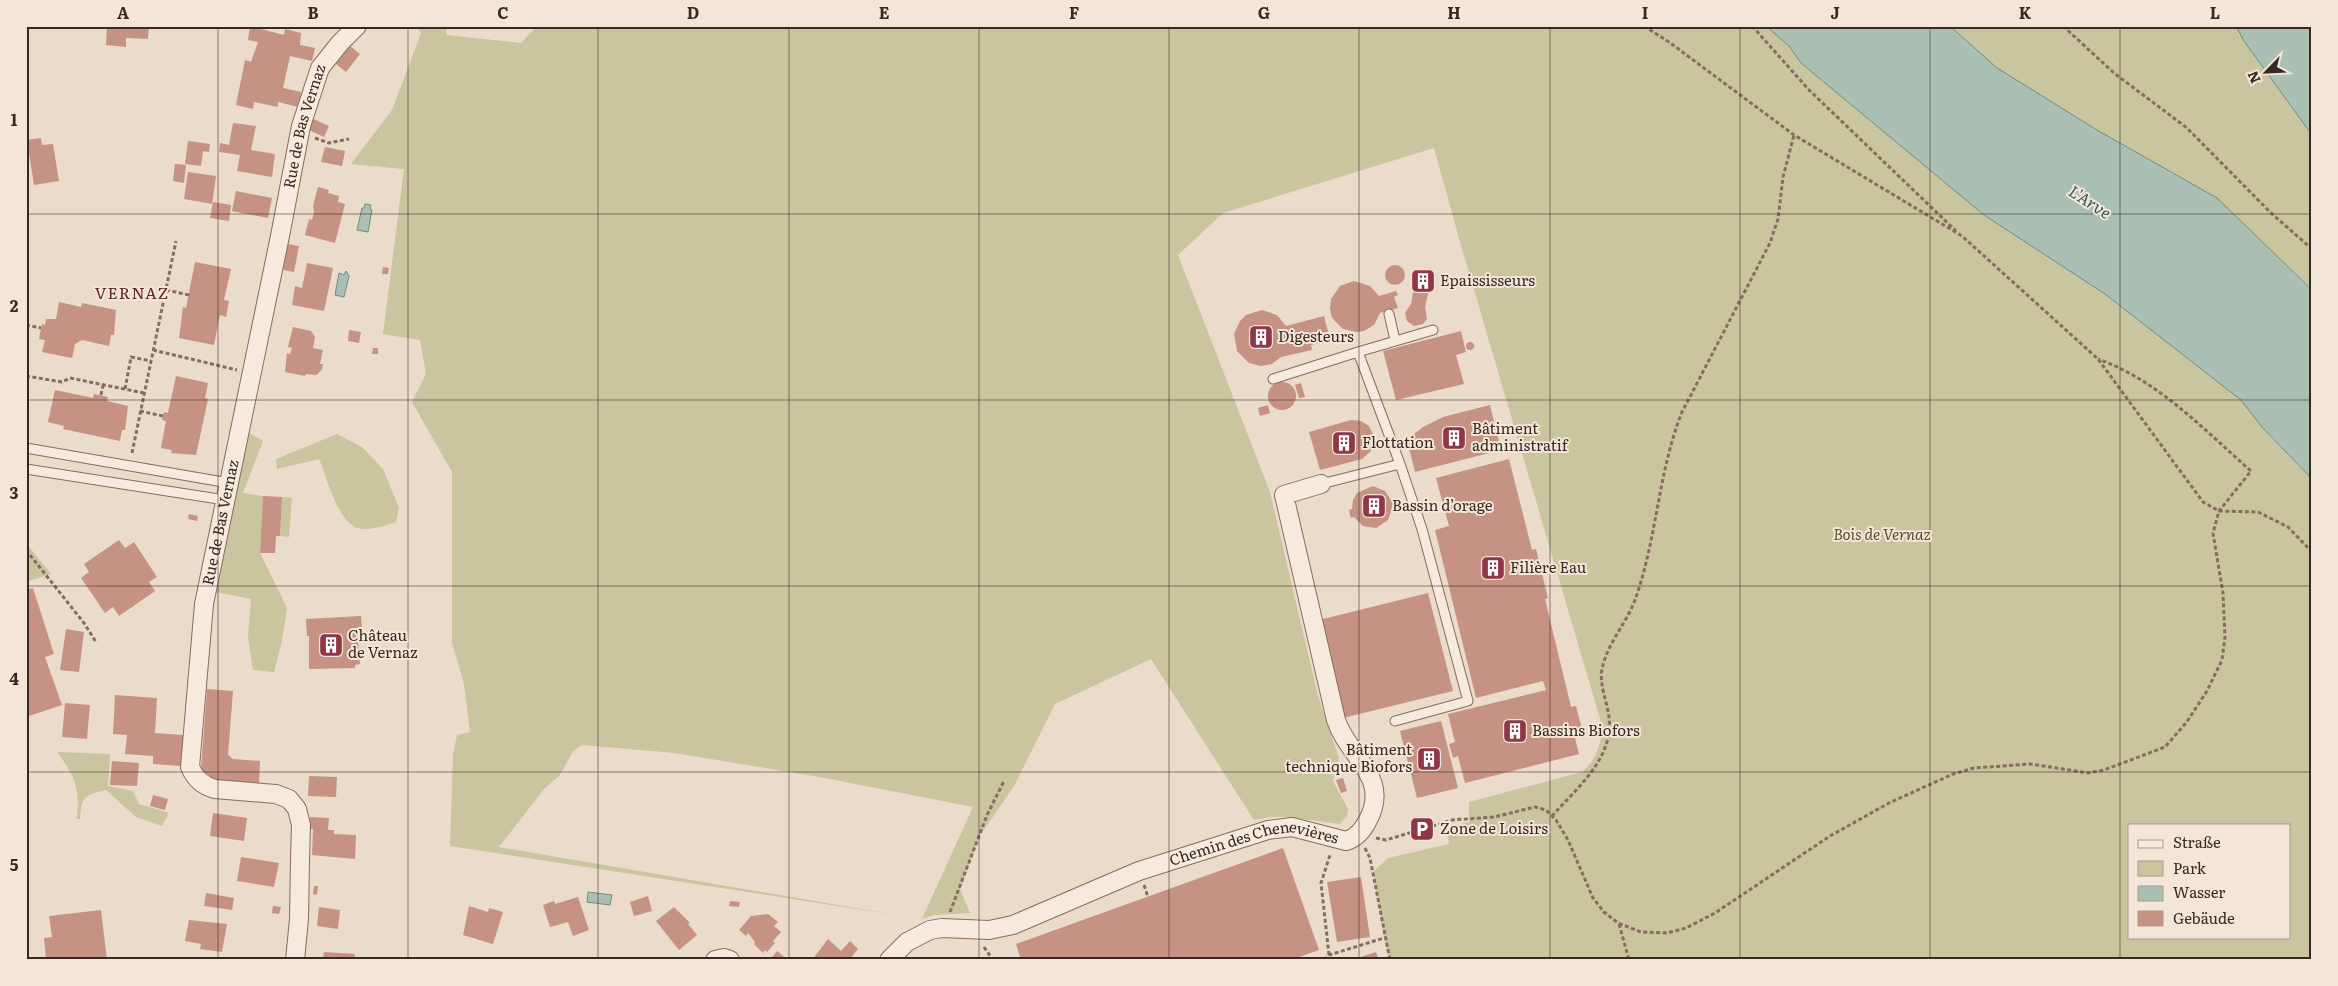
<svg xmlns="http://www.w3.org/2000/svg" width="2338" height="986" font-family="Literata,serif">
  <rect width="100%" height="100%" fill="#ebdbca"/>
  <path fill="#c8c59f" fill-rule="evenodd" d="M415,26h32l-1,9 75,8 16,-17h1229l23,20 12,17 183,152 121,79 136,106 21,27 50,52v481h-922l-6,-22 -11,-66 15,-14 61,-14 -3,-17 23,-5v-20l113,-30c15,-13 21,-30 19,-50l-141,-480 -26,-94 -211,65 -45,42 92,237 48,204 21,62 -6,23 15,28 -1,7 -7,8 -53,-7h-17l-16,3 -103,-161 -96,45 -41,82 -35,51 -19,52 10,24 -36,2 -12,4 51,-112 -148,-29 -150,-25 -93,-8 -9,6 -13,24 -16,14 -45,58 397,68 -446,-69 3,-91 4,-20 13,-3 -6,-48 -12,-41v-171l-40,-70 14,-28 -6,-34 -37,-6 21,-165 -53,-5 41,-54 29,-77zM2129,825h160v112h-160z
    M1950,26h304l29,68 29,41v155l-95,-92 -120,-68 -100,-62z
    M249,433l14,8 -20,52 20,3 -3,57 27,55 -5,33 -8,31 -21,-2 -5,-33 3,-38 -35,-7z
    M337,434l25,13 21,22 16,39 -3,14c-10,3 -20,7 -30,7 -27,3 -38,-50 -47,-70l-42,10 -1,-10z
    M282,497l10,1 -3,39 -9,-1z
    M26,543l25,31 -25,8z
    M57,752l53,2 -2,32 25,5 6,13 30,9 -7,13 -26,-9 -30,-27c-21,5 -25,7 -26,29h-3c3,-31 -2,-43 -20,-67z"/>
  <path fill="#aac0b5" stroke="#718d81" d="M1766,26h184l47,42 100,62 120,68 95,92v189l-50,-52 -21,-27 -136,-106 -121,-79 -183,-152 -12,-17z
    M2236,26h76v109l-68,-94z
    M365,204l6,1 -1,4 2,1 -4,22 -11,-2 5,-22h2z
    M346,271l3,5 -5,21 -9,-2 4,-22 5,2z
    M588,892l24,3 -2,10 -23,-3z"/>
  <path fill="#c59284" d="M107,26h42l-1,13 -22,-1v9l-20,-2z
    M250,26h11v3l23,6 1,-6 16,4 -1,12 15,3 -3,13 -22,-5 -7,32 18,4 -3,15 -20,-5v5l-24,-5 -1,7 -17,-4 9,-45 6,2 7,-20 -10,-2z
    M350,46l10,8 -14,18 -10,-8z
    M311,118l18,8 -5,11 -15,-7z
    M233,123l23,3 -5,24 24,4 -3,23 -35,-6 3,-16 -21,-3 1,-9 9,2z
    M41,138l1,7 11,-1 6,37 -25,4 -7,-45z
    M188,141l22,3 -1,8 -6,-1 -2,15 -16,-2z
    M325,147l20,4 -3,15 -21,-4z
    M175,164l11,1 -2,18 -11,-2z
    M188,172l28,4 -4,28 -28,-5z
    M318,187l11,3 -1,3 11,3 -1,6 7,2 -10,39 -30,-8 4,-16 3,1 2,-8 -1,-6z
    M236,191l36,7 -4,20 -36,-7z
    M213,202l18,3 -2,16 -19,-3z
    M288,244l11,2 -5,26 -11,-2z
    M195,262l36,7 -7,31 5,1 -3,16 -6,-2 -6,30 -35,-7 4,-31 3,1z
    M307,263l26,5 -9,43 -32,-6 3,-19 7,2z
    M1385 275a10 10 0 1 1 20 0a10 10 0 1 1-20 0Z
    M383,267l6,1 -1,6h-6z
    M1421,269l10,3 3,6 -1,6 -4,6 -4,17 2,12 -4,5 -9,2 -7,-5 -2,-8 6,-9 3,-17 -2,-10 2,-4z
    M1354,281l16,5 9,10 17,-5 2,4 -4,2 4,11 -18,5 -6,12 -10,6 -8,1 -13,-3 -11,-11 -2,-9 1,-10 9,-13z
    M59,302l22,5 1,-4 34,7 -2,25h-3l-2,11 -27,-6 -7,4 -3,14 -30,-6 3,-12 -6,-1 3,-15 3,1 1,-6h10z
    M1262,310l15,5 9,11 38,-10 6,24 -19,5 1,5 -31,7 -9,7 -11,2 -12,-3 -12,-12 -3,-17 6,-13 6,-6z
    M293,327l18,4 4,6 -2,11 10,2 -3,14h3l-1,5 -5,6 -11,-1 -1,2 -20,-4 2,-19 3,1 2,-6 -4,-1z
    M349,330l12,2 -2,11 -11,-2z
    M1461,331l5,21 -10,3 8,29 -68,16 -13,-49z
    M1466 346a4 4 0 1 1 8 0a4 4 0 1 1-8 0Z
    M373,348h5v6h-6z
    M176,376l32,7 -3,15 3,1 -12,56 -25,-2 1,-3 -11,-2 5,-27 -4,-1 2,-8 4,1z
    M1268 396a14 14 0 1 1 28 0a14 14 0 1 1-28 0Z
    M1301,383l4,14 -6,1 -4,-13z
    M55,390l38,8 1,-4 14,3 -1,4 21,5 -3,24h-3l-2,11 -57,-12 1,-3 -16,-4z
    M1268,405l2,8 -10,3 -2,-8z
    M1490,405l11,45 -86,22 -8,-32 6,-5 10,-8 20,-10z
    M1351,420l10,1 8,5 6,12 -3,12 -10,9 -42,11 -11,-38z
    M1509,459l23,91 4,-1 12,49 -3,1 26,108 5,-1 6,23 -8,5 5,20 -114,29 -7,-27 -5,2 -4,-14 6,-2 -7,-28 98,-24 -3,-9 -67,17 -41,-168 14,-4 -13,-48z
    M1373,486l12,5 6,9 4,-1 3,8 -6,2 -4,11 -12,8 -13,-2 -9,-9 -3,1 -2,-8 3,-1 1,-9 4,-7z
    M263,496l19,1 -2,39h-4l-1,17h-15z
    M189,514l9,2 -1,5 -9,-2z
    M119,540l6,8 9,-6 23,35 -8,5 6,9 -36,25 -6,-9 -8,6 -24,-35 8,-6 -5,-8z
    M33,588l21,66 -9,3 17,48 -36,12v-127z
    M1428,593l25,98 -110,27 -24,-98z
    M361,616l1,13 -5,1 3,34 -5,1v3l-46,1v-33h-2l-1,-17z
    M66,629l18,3 -5,40 -19,-2z
    M207,689l26,2 -5,64 5,4 27,2 -1,24 -41,-2 -17,-14z
    M115,695l42,3 -2,35 28,2 -2,31 -28,-2v-8l-28,-2 2,-19 -14,-1z
    M65,703l25,2 -3,34 -25,-2z
    M1441,721l17,67 -41,10 -17,-67z
    M112,761l27,2 -2,23 -27,-1z
    M309,776l28,1 -1,20 -28,-1z
    M1343,778l4,13 -6,2 -5,-13z
    M153,795l15,4 -3,11 -15,-4z
    M213,813l34,5 -3,23 -34,-5z
    M310,817l19,1 -1,12h6v4l22,1 -1,24 -43,-4 1,-26h-3z
    M1283,848l36,102 -28,10h-270l-5,-16z
    M241,857l38,6 -5,24 -37,-6z
    M1361,877l9,60 -33,5 -10,-60z
    M314,886h4l-1,9 -4,-1z
    M206,893l28,5 -2,12 -28,-4z
    M648,896l4,15 -18,5 -4,-14z
    M578,897l11,33 -16,6 -5,-14 -18,5 -7,-22 11,-4 1,3z
    M730,901l10,1 -1,5 -10,-1z
    M273,906l8,1 -2,7 -7,-1z
    M469,906l19,6 1,-4 14,4 -10,32 -30,-9z
    M319,907l21,3 -2,19 -21,-3z
    M674,907l16,16 -2,1 9,11 -18,15 -23,-29z
    M101,910l6,50 -61,-1 -2,-21 8,-1 -3,-21z
    M768,914l10,8 -4,4 7,6 -8,9 2,2 -8,9 -2,-2 -2,3 -9,-9 1,-2 -7,-9 -2,3 -7,-6 12,-14z
    M189,920l38,4 -5,28 -22,-3 1,-5 -16,-3z
    M828,939l13,12 9,-10 8,8 -9,11h-37z
    M777,951l11,9h-18z
    M324,952l31,2 -1,6h-31z
    M1376,952l3,8h-25v-1z"/>
  <g fill="none" stroke-linecap="round" stroke-linejoin="round">
    <defs>
      <path id="service" d="M1389,314l6,26
        M1358,352l75,-22
        M1273,379l85,-27 42,112
        M26,448l203,35
        M26,469l199,31
        M1321,484l79,-20 22,65 46,172 -73,20"/>
      <g id="minor">
        <path id="s1" d="M295,960l4,-41 1,-59 1,-35 -4,-16 -8,-10 -13,-5 -61,-5c-12,-3 -20,-10 -25,-22l14,-163 76,-368 21,-110 19,-58 20,-25 17,-17"/>
        <path d="M715,960l9,-2 6,2"/>
        <path id="s2" d="M889,960l18,-18 23,-12 12,-2 47,2 24,-5 126,-54 129,-41 24,-3 54,14c11,-3 17,-11 22,-21 23,-43 -20,-63 -32,-100l-52,-225 37,-11"/>
      </g>
    </defs>
    <use href="#service" stroke="#866d60" stroke-width="11"/>
    <use href="#minor" stroke="#866d60" stroke-width="20"/>
    <path stroke="#866d60" stroke-width="3" stroke-dasharray="4 2.5" stroke-linecap="butt" d="M1644,26l25,16 125,93 168,101 136,123 105,143 16,9 39,1 30,15 24,25
      M1752,26l58,65 146,140
      M2063,26l51,47 73,55 84,85 41,36
      M315,138l14,5 20,-4
      M166,290l23,5
      M26,325l15,3
      M153,350l84,20
      M26,376l36,6 8,-4 74,15
      M125,389l6,-32 20,4
      M101,395l2,-10
      M140,411l23,5
      M132,453l44,-212
      M26,550l58,73 12,19
      M1552,816c25,-28 62,-58 57,-99 -2,-15 -10,-34 -7,-48 5,-25 24,-45 33,-69 22,-61 23,-128 47,-188l88,-169 8,-24 5,-42 11,-42
      M1376,838l10,2 66,-20 42,-3 41,-10 11,3 10,10 12,20 25,58 11,14 14,11 23,9 26,1 19,-5 29,-15 115,-77 59,-33 64,-29 21,-6 57,-4 57,9 16,-3 61,-23 21,-24 21,-32 15,-31 3,-23 -2,-44 -10,-60 6,-22 32,-40c-48,-42 -92,-90 -153,-112
      M1365,848l5,10 20,102
      M1144,885l4,12
      M950,912l37,-97 17,-34
      M1619,924l10,36
      M984,947l9,13
      M1329,955l-8,-72 9,-28
      M1324,960l5,-5 55,-17"/>
    <use href="#service" stroke="#f6e9dd" stroke-width="9"/>
    <use href="#minor" stroke="#f6e9dd" stroke-width="18"/>
  </g>
  <path fill="none" stroke="#382822" stroke-width="1" stroke-opacity="0.55" d="M218,26v934M408,26v934M598,26v934M789,26v934M979,26v934M1169,26v934M1359,26v934M1550,26v934M1740,26v934M1930,26v934M2120,26v934M26,214h2286M26,400h2286M26,586h2286M26,772h2286"/>
  <defs>
    <symbol id="building-square" viewBox="-11 -11 22 22"><rect x="-9" y="-9" width="18" height="18" rx="4" fill="#8f3648" stroke="#f3e6d9"/><path d="M-4-6H4V6H1V3H-1V6H-4ZM-2.5-4.3h1.7v1.8h-1.7ZM.8-4.3h1.7v1.8H.8ZM-2.5-1h1.7V.8h-1.7ZM.8-1h1.7V.8H.8Z" fill="#fff"/></symbol>
    <symbol id="parking-square" viewBox="-11 -11 22 22"><rect x="-9" y="-9" width="18" height="18" rx="4" fill="#8f3648" stroke="#f3e6d9"/><path d="M-3.5-5.5H1a3.5 3.5 0 0 1 0 7H-1V5.5H-3.5ZM-1-3.4V-.6H.8a1.4 1.4 0 0 0 0-2.8Z" fill="#fff"/></symbol>
  </defs>
  <g fill-rule="evenodd">
    <use href="#building-square" x="1409" y="267" width="28" height="28"/>
    <use href="#building-square" x="1247" y="323" width="28" height="28"/>
    <use href="#building-square" x="1440" y="424" width="28" height="28"/>
    <use href="#building-square" x="1330" y="429" width="28" height="28"/>
    <use href="#building-square" x="1360" y="492" width="28" height="28"/>
    <use href="#building-square" x="1479" y="554" width="28" height="28"/>
    <use href="#building-square" x="317" y="631" width="28" height="28"/>
    <use href="#building-square" x="1501" y="717" width="28" height="28"/>
    <use href="#building-square" x="1415" y="745" width="28" height="28"/>
    <use href="#parking-square" x="1408" y="815" width="28" height="28"/>
  </g>
  <g text-anchor="middle" stroke-width="4" stroke-linejoin="round" paint-order="stroke">
    <g font-size="15" fill="#382822" stroke="#f3e6d9">
      <text dy="5" stroke="none"><textPath href="#s1" startOffset="926">Rue de Bas Vernaz</textPath></text>
      <text dy="5" stroke="none"><textPath href="#s1" startOffset="521">Rue de Bas Vernaz</textPath></text>
      <text dy="5" stroke="none"><textPath href="#s2" startOffset="392">Chemin des Chenevières</textPath></text>
    </g>
    <g font-size="15" fill="#382822" stroke="#f3e6d9" text-anchor="start">
      <text x="1440" y="286">Epaississeurs</text>
      <text x="1278" y="342">Digesteurs</text>
      <text x="1472" y="434">Bâtiment<tspan x="1472" dy="17">administratif</tspan></text>
      <text x="1362" y="448">Flottation</text>
      <text x="1392" y="511">Bassin d’orage</text>
      <text x="1510" y="573">Filière Eau</text>
      <text x="348" y="641">Château<tspan x="348" dy="17">de Vernaz</tspan></text>
      <text x="1532" y="736">Bassins Biofors</text>
      <text x="1412" y="755" text-anchor="end">Bâtiment<tspan x="1412" dy="17">technique Biofors</tspan></text>
      <text x="1440" y="834">Zone de Loisirs</text>
    </g>
    <g font-size="15" font-style="italic" fill="#50522b" stroke="#f3e6d9">
      <text x="1882" y="540">Bois de Vernaz</text>
    </g>
    <g font-size="16" font-style="italic" fill="#33564d" stroke="#f3e6d9">
      <text transform="translate(2090 202) rotate(33)" y="6">L'Arve</text>
    </g>
    <g font-size="16" letter-spacing="1" fill="#602626" stroke="#f3e6d9">
      <text x="132" y="299">VERNAZ</text>
    </g>
  </g>
  <rect width="2338" height="986" fill="none" stroke="#f3e6d9" stroke-width="55"/>
  <rect x="2128" y="824" width="162" height="115" fill="#f3e6d9" stroke="#a89a90"/>
  <rect x="2138" y="840" width="25" height="8" fill="#f6e9dd" stroke="#a89a90"/>
  <text x="2173" y="848" font-size="15" fill="#382822">Straße</text>
  <rect x="2138" y="861" width="25" height="15" fill="#c8c59f" stroke="#a89a90"/>
  <text x="2173" y="874" font-size="15" fill="#382822">Park</text>
  <rect x="2138" y="886" width="25" height="15" fill="#aac0b5" stroke="#a89a90"/>
  <text x="2173" y="898" font-size="15" fill="#382822">Wasser</text>
  <rect x="2138" y="911" width="25" height="15" fill="#c59284" stroke="#a89a90"/>
  <text x="2173" y="924" font-size="15" fill="#382822">Gebäude</text>
  <g transform="translate(2266 72) rotate(246)" stroke="#f3e6d9" stroke-width="4" paint-order="stroke">
  <path d="M0-4L9 19L0 12L-9 19Z" fill="#382822"/>
  <text y="-8" font-size="14" font-weight="bold" text-anchor="middle" fill="#382822">N</text>
  </g>
  <rect x="28" y="28" width="2282" height="930" fill="none" stroke="#382822" stroke-width="2"/>
  <g font-size="16" text-anchor="middle" font-weight="bold" fill="#382822">
    <text x="123" y="19">A</text>
    <text x="313" y="19">B</text>
    <text x="503" y="19">C</text>
    <text x="693" y="19">D</text>
    <text x="884" y="19">E</text>
    <text x="1074" y="19">F</text>
    <text x="1264" y="19">G</text>
    <text x="1454" y="19">H</text>
    <text x="1645" y="19">I</text>
    <text x="1835" y="19">J</text>
    <text x="2025" y="19">K</text>
    <text x="2215" y="19">L</text>
    <text x="14" y="126">1</text>
    <text x="14" y="312">2</text>
    <text x="14" y="499">3</text>
    <text x="14" y="685">4</text>
    <text x="14" y="871">5</text>
  </g>
</svg>
